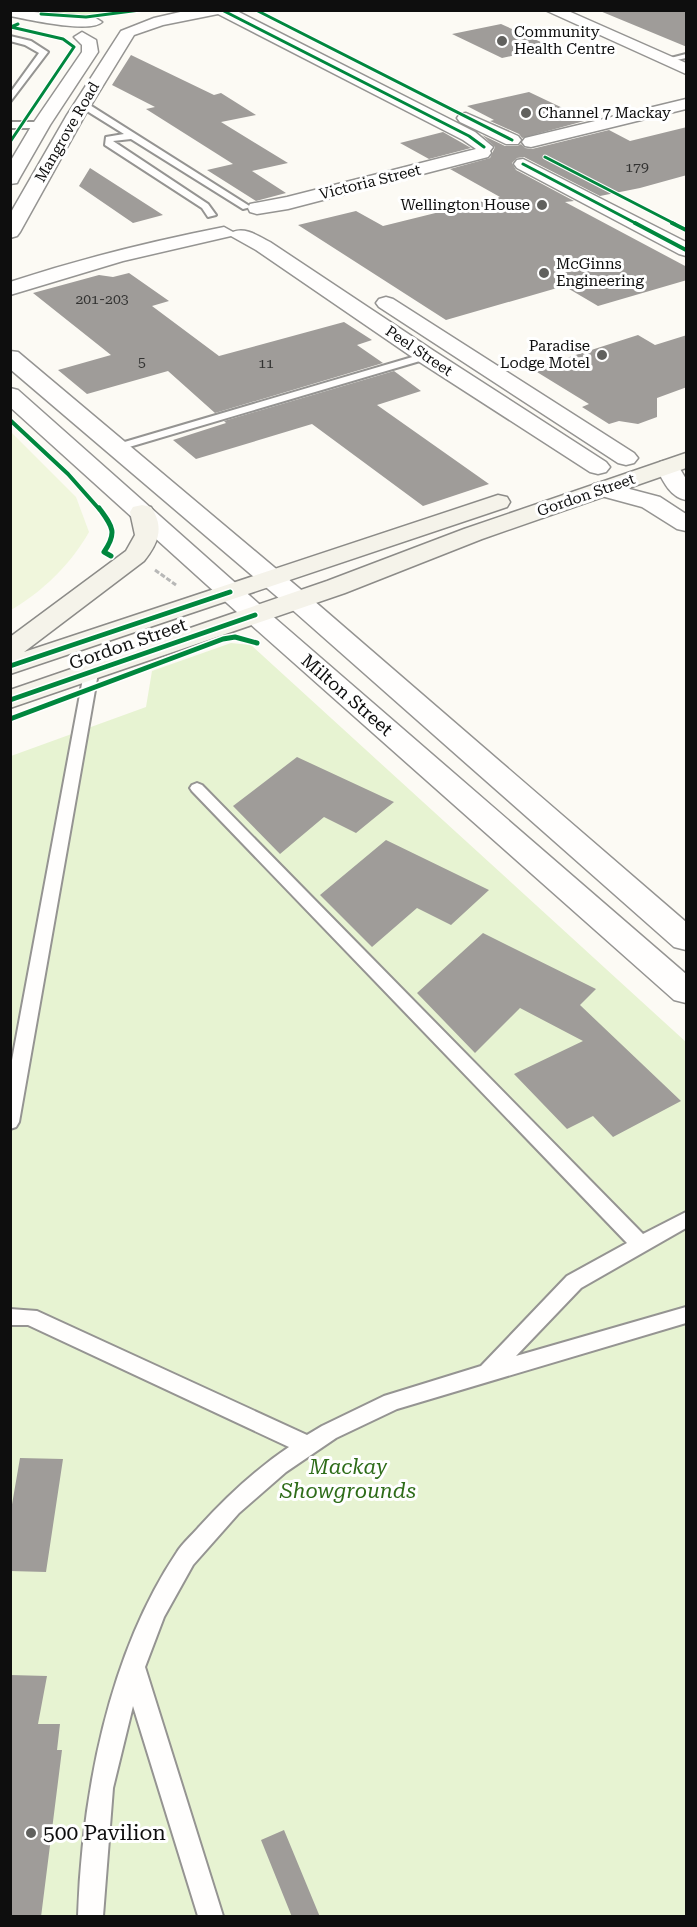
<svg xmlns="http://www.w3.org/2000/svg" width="697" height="1927" font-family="'Roboto Serif',serif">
  <rect width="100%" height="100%" fill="#fcfaf4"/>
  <path fill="#e7f3d2" d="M40,11h104l-58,6z
    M231,643l20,2 435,397v874h-675v-1160l135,-49 6,-36z"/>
  <path fill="#f0f6dc" d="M10,431l66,66 13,35c-18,32 -47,60 -78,78z"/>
  <path fill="#9f9c99" d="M687,10v37l-87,-36v-1z
    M501,24l51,23 -50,11 -50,-24z
    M131,55l83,40 7,-2 35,22 -35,7 67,41 -36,8 34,22 -30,8 -49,-31 26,-6 -87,-55 9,-2 -43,-22z
    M529,92l59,28 -66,18 -3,-4 -29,-13 4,-1 -27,-14z
    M687,127v48l-47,13 -40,8 -76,-39 -7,1 -5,5 4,7 58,31 -9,1 122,65v13l-89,26 -34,-20 -118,34 -148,-95 58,-14 27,15 117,-29 -50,-28 40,-11 5,-11 -13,-12 23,11h13l3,-2 4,4 7,1 77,-19 21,11z
    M443,132l28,16 -42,11 -29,-16z
    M90,168l73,47 -30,8 -54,-37z
    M129,273l40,28 -17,5 67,50 125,-34 28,18 -15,5 26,18 -168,50 -47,-42 -81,23 -29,-24 53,-15 -78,-62 66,-18 14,2z
    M638,335l17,10 32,-10v52l-30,11v19l-19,7 -19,-3 -10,3 -27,-17 7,-3 -57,-35z
    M394,371l27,20 -44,14 112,79 -66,22 -111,-82 -116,35 -23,-19 53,-17 -2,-2z
    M297,757l97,45 -38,31 -32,-16 -44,37 -47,-48z
    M386,840l103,50 -38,35 -34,-17 -45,39 -52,-52z
    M483,933l113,56 -16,16 101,96 -68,36 -20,-21 -26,13 -53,-55 69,-33 -63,-33 -45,45 -58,-60z
    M20,1458l43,1 -17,113 -36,-1v-55z
    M10,1675l37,1 -9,48h22l-3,26h5l-21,167h-31z
    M284,1830l36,87h-28l-31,-77z"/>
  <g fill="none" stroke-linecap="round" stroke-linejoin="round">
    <defs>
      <path id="service" d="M10,36l21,5 17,11 -38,50v-9l29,-40 -14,-8 -15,-4z
        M686,54v4l-19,4 -4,-2z
        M79,102h6l166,105 -8,2 -112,-70 -18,2 95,63 8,11 -8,2 -6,-9 -97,-63 1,-8 18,-3 -45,-28z
        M10,122h31l4,3 -4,3h-31z
        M426,353l4,1v4l-311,92h-8l-2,-2 2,-2z
        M91,669l7,4 -79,449 -3,5 -6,2v-58l74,-398z
        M197,783l5,2 441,449 43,-22v16l-105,60 -65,68 170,-49v16l-289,86 -61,29 -50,34 -47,41 -46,52 -29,52 -19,50 78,249h-25l-65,-210 -20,82 -10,128h-25c4,-121 30,-261 99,-364 5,-8 14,-16 21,-24 27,-30 57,-58 91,-81l-261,-122h-18v-16l27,2 270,124 15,-9 62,-30 97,-30 86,-90 60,-33 -435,-452 -2,-3 2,-3z"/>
      <path id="tertiary" d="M10,10l84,7 8,5c-12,12 -75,-3 -92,-6z
        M189,10h46l240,122 18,15 -3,4 1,2 -3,4 -200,52 -31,5 -7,-2 -2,-4 2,-4 37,-7 189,-48 -13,-9 -245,-126 -55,11 -29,10 -49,80 -65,117 -3,4 -7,2v-24l57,-99 54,-84 33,-13z
        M545,10h21l120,53v11z
        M82,32l14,8 2,12 -48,73 -31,54 -2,4 -7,1v-22l22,-37 50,-73v-7l-8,-8z
        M686,99v10l-155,38 -6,-1 -3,-4 3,-4z
        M466,113l52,23 3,4 -3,4h-12l-46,-22 -3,-4 3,-4z
        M523,159l163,83v14l-7,-2 -162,-86 -3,-4 3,-4z
        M224,227l9,5c13,-5 25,4 37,10l164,109 172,111 4,5 -4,5 -8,2 -8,-2 -172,-111 -162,-111 -25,-14 -108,25 -113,34v-13c70,-23 142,-41 214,-55z
        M386,297l7,2 241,154 4,5 -4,5 -8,2 -8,-2 -239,-156 -3,-4 3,-4z
        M10,351l8,1 288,242 380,328v28l-12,-3 -386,-341 -278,-237z
        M10,388l8,2 258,229 410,355v29l-12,-3 -416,-369 -248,-224z
        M668,460l8,2 10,17v21c-16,-3 -23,-19 -30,-33l4,-5z
        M603,482l57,15 26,17v17l-9,-2 -35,-22 -48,-13 -3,-5 3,-5z"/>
      <path id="secondary" d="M686,453v15l-204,71 -137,54 -335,115v-18l317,-109 137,-52z
        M498,495l9,2 3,5 -3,5 -497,167v-37l116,-86 9,-16 -5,-23 3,-5 9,-2 9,2c14,21 7,36 -7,54l-120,91z"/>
    </defs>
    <use href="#service" stroke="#959492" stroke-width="4"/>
    <use href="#tertiary" stroke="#959492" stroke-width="3"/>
    <use href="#secondary" stroke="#8c8b88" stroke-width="3"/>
    <path stroke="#b8b8b7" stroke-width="3" stroke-dasharray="5 2" stroke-linecap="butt" d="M155,570l21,15"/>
    <use href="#service" fill="#fffefd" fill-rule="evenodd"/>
    <use href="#tertiary" fill="#fffefd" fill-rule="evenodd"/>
    <use href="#secondary" fill="#f5f3ea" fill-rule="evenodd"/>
    <defs>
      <path id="cycleway-far2" d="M222,10l247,126 15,11
        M256,10l256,130
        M41,14l45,3 54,-7
        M10,142l64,-95 -11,-8 -52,-12 7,-3
        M545,157l130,67
        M523,164l114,60"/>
      <path id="cycleway-far1" d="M635,223l51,27
        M672,223l14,7
        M10,420l58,54 32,36"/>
      <path id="cycleway" d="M99,508c13,18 19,24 5,44l7,4
        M10,666l220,-74
        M10,700l245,-85
        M10,719l213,-80 12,-2 22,6"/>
    </defs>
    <use href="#cycleway-far2" stroke="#fff" stroke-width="5"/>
    <use href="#cycleway-far1" stroke="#fff" stroke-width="6"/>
    <use href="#cycleway" stroke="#fff" stroke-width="8"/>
    <use href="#cycleway-far2" stroke="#00873e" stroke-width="3"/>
    <use href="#cycleway-far1" stroke="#00873e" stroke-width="4"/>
    <use href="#cycleway" stroke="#00873e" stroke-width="5"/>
  </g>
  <g fill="#61615e" stroke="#fff" stroke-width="2">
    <circle cx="502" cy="41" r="6"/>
    <circle cx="526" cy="113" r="6"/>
    <circle cx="542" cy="205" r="6"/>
    <circle cx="544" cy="273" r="6"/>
    <circle cx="602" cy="355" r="6"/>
    <circle cx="31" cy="1833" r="6"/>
  </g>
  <g text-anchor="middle" stroke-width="6" stroke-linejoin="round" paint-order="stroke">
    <g font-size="14" fill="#323231">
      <text x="637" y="172">179</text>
      <text x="102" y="304">201-203</text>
      <text x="142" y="367">5</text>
      <text x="266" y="368">11</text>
    </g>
    <g font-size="15" fill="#0e0e0e" stroke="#fff" text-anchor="start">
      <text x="514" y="37">Community<tspan x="514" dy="17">Health Centre</tspan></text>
      <text x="538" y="118">Channel 7 Mackay</text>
      <text x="530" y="210" text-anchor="end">Wellington House</text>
      <text x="556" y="269">McGinns<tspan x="556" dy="17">Engineering</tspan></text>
      <text x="590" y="351" text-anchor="end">Paradise<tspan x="590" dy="17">Lodge Motel</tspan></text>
    </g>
    <g font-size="15" fill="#0e0e0e" stroke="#fff">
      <text transform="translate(67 132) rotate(-60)" y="5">Mangrove Road</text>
      <text transform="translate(370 182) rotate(-14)" y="5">Victoria Street</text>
      <text transform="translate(419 351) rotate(34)" y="5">Peel Street</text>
      <text transform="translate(586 495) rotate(-19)" y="5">Gordon Street</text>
    </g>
    <g font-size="18" fill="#0e0e0e" stroke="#fff">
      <text transform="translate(128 644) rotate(-19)" y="6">Gordon Street</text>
      <text transform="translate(347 695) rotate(41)" y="6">Milton Street</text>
    </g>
    <g font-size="21" font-style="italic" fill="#2e6c19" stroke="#fff">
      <text x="348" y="1474">Mackay<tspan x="348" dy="24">Showgrounds</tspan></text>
    </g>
    <g font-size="21" fill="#0e0e0e" stroke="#fff" text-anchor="start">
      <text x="43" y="1840">500 Pavilion</text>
    </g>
  </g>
  <rect width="697" height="1927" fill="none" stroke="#0e0e0e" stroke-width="24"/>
</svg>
